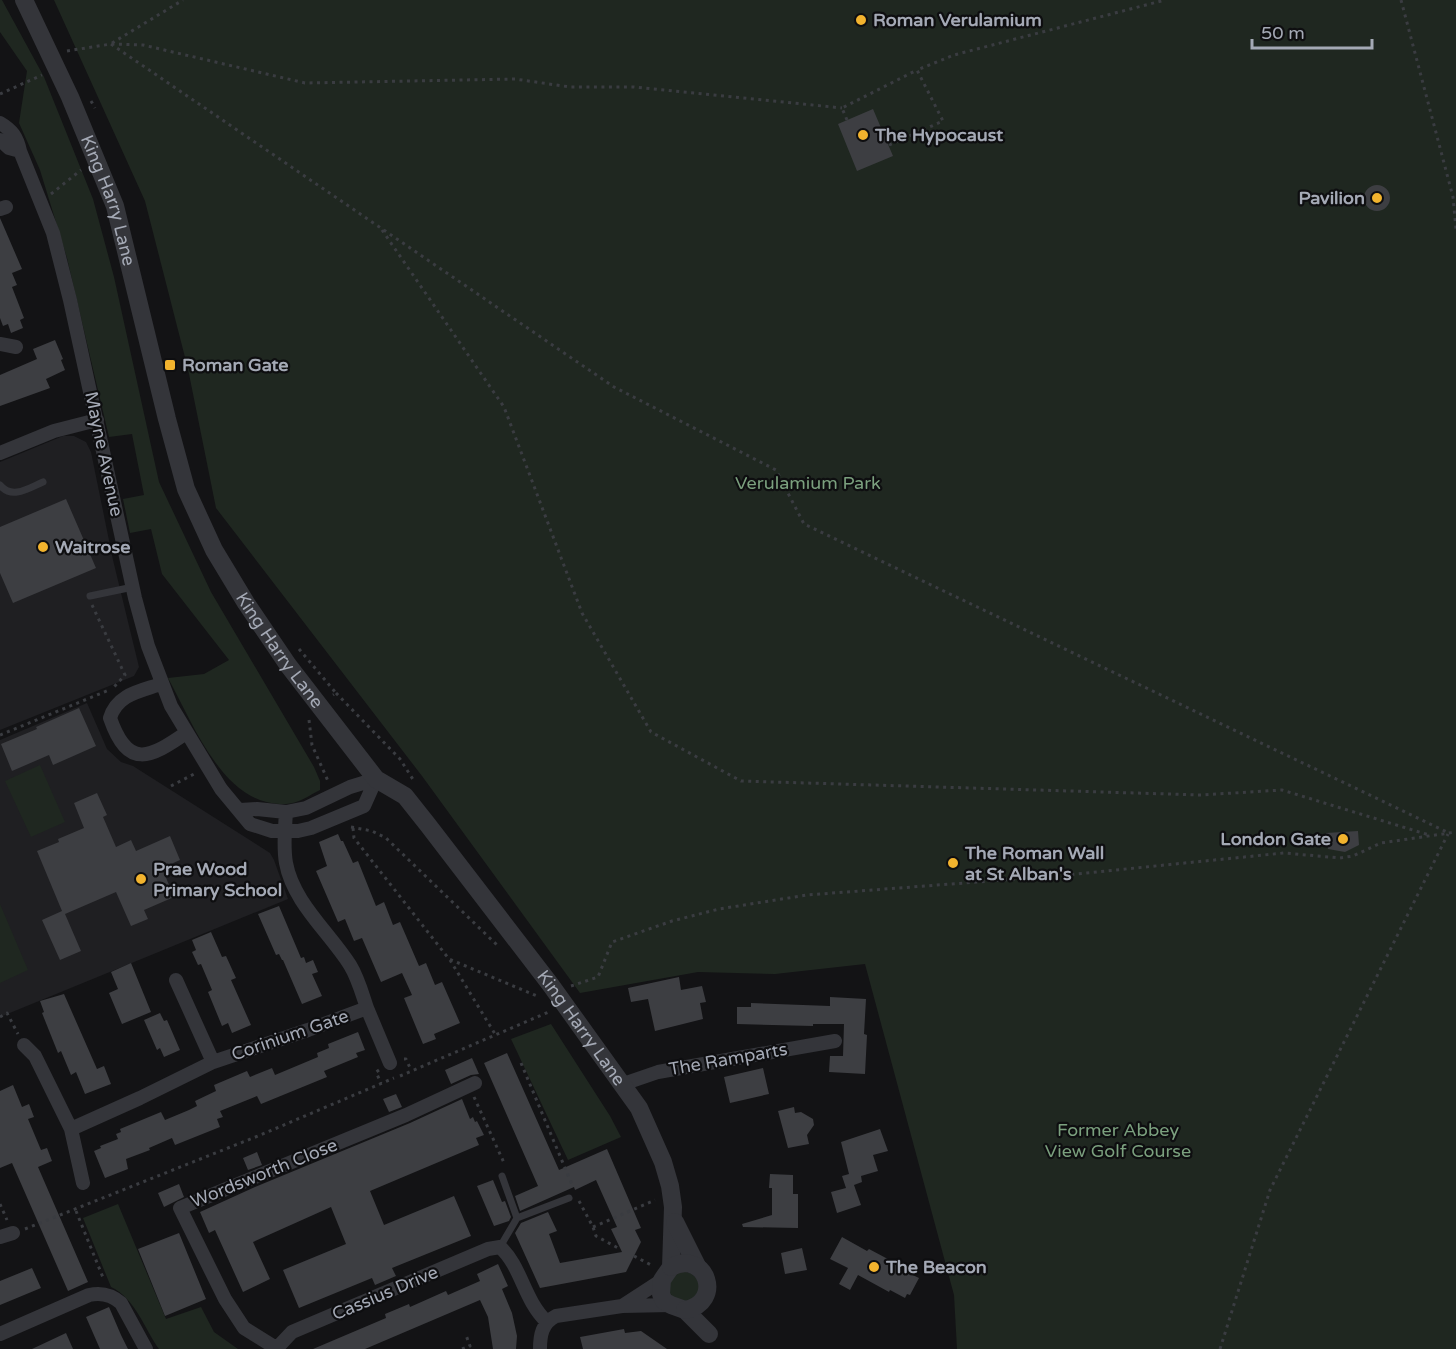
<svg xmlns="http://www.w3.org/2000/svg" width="1456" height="1349" font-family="'Varela Round',sans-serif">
  <rect width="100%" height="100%" fill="#131315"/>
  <path fill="#1f1f22" d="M63,436h11l12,6 5,10 22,108 26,107 -5,9 -134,54v-268z
    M87,703l20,46 14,13 12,4 137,87 4,7 14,39 -288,118v-277z"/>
  <path fill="#1f2720" d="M0,0h2l42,77 49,122 21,78 45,205 52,110 103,175 6,14v9c-10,5 -23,14 -34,14 -62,4 -93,-81 -118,-126l36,-4 25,-14 -67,-86 -11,-45 -21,4 -7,-34 21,-4 -12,-61 -23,3 -42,-179 -27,-88 -21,-47 8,-52 -27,-39z
    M54,0h1402v1349h-499l-3,-54 -89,-331 -90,10 -77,-2 -118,21 -158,-217 -206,-268 -28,-139 -43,-168z
    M40,765l25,57 -34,15 -26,-56z
    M0,904l28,66 -28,13z
    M551,1024l59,92 11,21 -53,23 -57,-121z
    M118,1204l48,115 35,-12 13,25 24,17h-79c-15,-21 -24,-51 -48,-62l-28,-69z
    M669 1287a15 15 0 1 1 30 0a15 15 0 1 1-30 0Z"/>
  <path fill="#3d3e42" d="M873,109l20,47 -36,15 -19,-47z
    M1364 198a13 13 0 1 1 26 0a13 13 0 1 1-26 0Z
    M0,218l22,51 -10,4 5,12 -5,2 12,31 -4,2 3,8 -12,5 -3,-9 -5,2 -3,-8z
    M55,340l8,19 -2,1 4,10 -19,9 4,9 -50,18v-31l37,-16 -4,-10z
    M66,499l30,69 -83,35 -13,-30v-46z
    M79,708l17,38 -43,19 -4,-10 -37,16 -11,-27 36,-15 -1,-2z
    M97,793l10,22 -4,2 13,30 15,-7 5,11 34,-15 10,24 -18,8 12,29 -30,13 4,9 -17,7 -15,-34 -51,22 16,37 -21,9 -18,-40 20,-9 -25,-60 22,-9 -1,-3 26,-11 -10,-25z
    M1358,831l1,14 -14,7 -17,-3 -2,-16z
    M338,834l3,7h2l10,22 5,-2 18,45 8,-4 9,23 7,-3 19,44 7,-3 9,22 7,-3 18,41 -26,11 2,5 -13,5 -19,-46 8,-3 -10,-22 -21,9 -19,-44 -8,3 -9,-22 -7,3 -22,-51 11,-5 -8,-24z
    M279,906l22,52 3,-1 2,6 7,-3 5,12 -6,2 10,22 -20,8 -19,-44h-1l-3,-6 -3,1 -18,-41z
    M211,932l11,25 4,-1 10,22 -5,2 20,45 -19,8 -4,-10 -6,3 -14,-34 4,-2 -11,-26 -3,1 -6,-13 4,-2 -4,-10z
    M131,963l20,49 -29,12 -13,-31 9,-4 -7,-17z
    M679,977l2,13 21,-4 4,16 -6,1 3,16 -48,12 -7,-32 -17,3 -3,-14z
    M64,994l33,75 7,-3 7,18 -26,10 -9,-22 -5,3 -10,-24 -3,2 -16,-40 2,-1 -4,-11z
    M830,997l36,2 -2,35 3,1 -2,39 -36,-2 1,-16h13l1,-32h-31v2l-76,-2v-17h14v-4l79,3z
    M160,1013l4,8 3,-1 13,30 -16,7 -4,-9 -3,2 -13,-30z
    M358,1032l7,18 -9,3 2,4 -34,14 3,6 -66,27 -4,-8 -37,15 3,6 -6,2 3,8 -45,18 -3,-7 -23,10 1,2 -24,9 2,10 -23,9 -11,-27 7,-3 -1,-2 18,-7 -2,-5 5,-2 -1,-3 41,-17 4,8 24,-10 8,-4 -2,-5 21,-10 -2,-6 33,-14 3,6 22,-9 3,7 43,-18 -1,-4 12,-5 -1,-4z
    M507,1053l52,117 48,-21 34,79 -6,2 6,12 -15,30 -86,16 -25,-55 6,-10 27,-11 9,19 -8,3 11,29 62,-11 -11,-23 6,-2 -21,-47 -21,10 -1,-3 -54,24 -5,-15 23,-10 -54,-123z
    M472,1058l7,16 -8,1 -20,9 -6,-14z
    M763,1068l6,26 -39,9 -6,-26z
    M13,1085l9,22 7,-3 5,13 -6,2 13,31 6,-2 5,13 -14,6 50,115 -20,9 -56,-128 -12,5v-77z
    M396,1094l6,13 -13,5 -6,-13z
    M462,1099l8,20 3,-2 2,5 2,-1 7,14 -8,3 3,7 -109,46 14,34 70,-29 17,40 -79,32 4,8 -21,9 -3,-7 -73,30 -16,-38 63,-26 -15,-37 -78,35 17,37 -27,13 -28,-62 -6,3 -9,-21 55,-25 155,-64z
    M794,1107l1,6 6,-1 12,7 1,6 -7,10 2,9 -21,4 -10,-37z
    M880,1129l8,22 -15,4 5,16 -17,5 1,6 -8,3 7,20 -24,8 -6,-21 15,-4 -4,-12 7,-2 -8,-32z
    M257,1152l5,13 -14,5 -5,-12z
    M770,1174l23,1v19h5v34l-55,-1 -1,-3 30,-9v-27h-3z
    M493,1180l9,22 3,-1 6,16 -2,4 -15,5 -17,-40z
    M179,1184l5,13 -20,10 -6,-14z
    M179,1233l27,66 -41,17 -27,-67z
    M842,1237l25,14 2,-2 32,17 -1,3 19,9 -9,17 -3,-1 -2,4 -15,-8 -1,2 -31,-17 -8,15 -11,-6 9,-16 -18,-9z
    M802,1248l5,22 -22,4 -4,-21z
    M498,1264l10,22 -6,3 10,24 5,23 -1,13h-23l-5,-32 -8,-17 -115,49h-52l73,-31 -1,-4 24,-10 1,3 36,-16 2,4 32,-14 -3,-7z
    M32,1268l9,20 -41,17v-24z
    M109,1307l12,28 7,14h-28l-14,-32z
    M624,1329l1,4 16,-2 26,18h-84l-3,-12z
    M66,1333l7,16h-41z"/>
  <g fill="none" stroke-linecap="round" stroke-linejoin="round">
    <path stroke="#3a3c41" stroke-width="3" stroke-dasharray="3 4.5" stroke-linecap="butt" d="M1401,0l52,197 3,32
      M112,43l71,-43
      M111,44l503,343 162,83 28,54 645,309
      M67,51l44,-7 32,1 162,38 210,-4 55,8h64l208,21
      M0,94l42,-19
      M91,101l4,7
      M847,120l-5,-12 75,-38
      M889,145l54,-24 -26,-51 37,-15 211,-55
      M51,194l30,-24
      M382,230l122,177 78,206 69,119 90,49 460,14 81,-5 147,45
      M92,605l33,70 -11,12
      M299,649l37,44 -3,2
      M336,693l64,66 14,22
      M309,720l3,25 16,36
      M0,735l109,-45
      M171,786l25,-13
      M351,827l21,4 14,7 111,107
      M353,828l1,10 95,121 88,37
      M450,960l45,74
      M571,986l27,-9 14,-35 60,-21 47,-12 88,-14 249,-19 228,-23 56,5 13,-2 28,-13 75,-11
      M0,1017l7,-4 11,21
      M404,1059h2l5,11
      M521,1063l52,124
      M379,1070l-3,2 5,11
      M400,1076l151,-65
      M474,1097l31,68
      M579,1201l14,26 3,9 22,12
      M0,1204l7,16
      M76,1211l28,69
      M593,1227l62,-27
      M25,1229l233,-93 136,-58
      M634,1256l19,10
      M462,1349l8,-3 -4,-11
      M1220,1349l50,-159 178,-356"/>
    <path stroke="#34353a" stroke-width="7" d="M0,485c12,15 29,3 43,-3
      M90,596l43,-9
      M502,1176l15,42
      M500,1247l17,-29 52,-20"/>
    <path stroke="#34353a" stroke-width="14" d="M0,123c12,7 17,14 20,28l33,82 17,67 65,298 13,48 23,60 50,83 29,35 22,7h26l13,-3 53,-22 12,-27
      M0,140l9,8 11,3
      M0,209l6,-2
      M0,344l16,3
      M0,453l54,-22 43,-11
      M161,684c-20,7 -44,10 -51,34 18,52 40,40 76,15
      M240,810l17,-1 29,3 20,-4 44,-21 26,-8
      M176,980l37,82
      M367,1008l23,55
      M24,1045l11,11 36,73
      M623,1084l35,-12 177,-31
      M83,1183l-12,-54 69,-31 73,-36 95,-32 59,-22c-5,-15 -9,-30 -17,-43 -21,-33 -57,-63 -64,-102 -3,-17 -1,-34 0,-51
      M0,1237l13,-4
      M622,1306l40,-26
      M0,1334l89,-39c13,-3 23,0 32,8l25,46
      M276,1348l-32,-20 -19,-29 -45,-91 226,-93 69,-32
      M276,1349l16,-17 196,-83 12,-2c22,20 23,52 47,75
      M540,1349c0,-14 2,-26 16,-33l66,-10 49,-1"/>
    <g stroke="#34353a" stroke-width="18">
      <path id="s1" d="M24,0l46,97 45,109 52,213 19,70 28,61 32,53 42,62 88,114 29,17 23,29 122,159 89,124 24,54 7,24 3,21 -2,60 -9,13 -1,14 3,7 7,4 14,5 24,24"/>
      <path d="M675,1222l22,44"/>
      <path d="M671,1267c36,-18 53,36 14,43"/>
    </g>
  </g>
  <g fill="#f2b32e" stroke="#0e0e10" stroke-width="2">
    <circle cx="861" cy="20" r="6"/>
    <circle cx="863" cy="135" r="6"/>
    <circle cx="1377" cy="198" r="6"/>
    <rect x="164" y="359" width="12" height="12" rx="3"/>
    <circle cx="43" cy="547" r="6"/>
    <circle cx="1343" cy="839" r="6"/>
    <circle cx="953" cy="863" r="6"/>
    <circle cx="141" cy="879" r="6"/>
    <circle cx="874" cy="1267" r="6"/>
  </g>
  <g text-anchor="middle" stroke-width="4.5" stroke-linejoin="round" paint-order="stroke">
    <g font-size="18" font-weight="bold" fill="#a4a9b5" stroke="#0e0e10" text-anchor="start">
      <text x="873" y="26">Roman Verulamium</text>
      <text x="875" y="141">The Hypocaust</text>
      <text x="1365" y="204" text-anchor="end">Pavilion</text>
      <text x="182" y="371">Roman Gate</text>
      <text x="55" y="553">Waitrose</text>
      <text x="1331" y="845" text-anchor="end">London Gate</text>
      <text x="965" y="859">The Roman Wall<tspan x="965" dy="21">at St Alban's</tspan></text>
      <text x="153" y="875">Prae Wood<tspan x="153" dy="21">Primary School</tspan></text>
      <text x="886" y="1273">The Beacon</text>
    </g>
    <g font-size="18" fill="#a4a9b5" stroke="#0e0e10">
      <text dy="6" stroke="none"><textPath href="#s1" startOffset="218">King Harry Lane</textPath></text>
      <text transform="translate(104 454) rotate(78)" y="6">Mayne Avenue</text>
      <text dy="6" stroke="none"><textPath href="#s1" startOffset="704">King Harry Lane</textPath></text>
      <text dy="6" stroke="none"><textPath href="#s1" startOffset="1190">King Harry Lane</textPath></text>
      <text transform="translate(290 1035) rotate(-19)" y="6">Corinium Gate</text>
      <text transform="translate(728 1059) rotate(-10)" y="6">The Ramparts</text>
      <text transform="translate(264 1173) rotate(-22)" y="6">Wordsworth Close</text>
      <text transform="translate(385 1293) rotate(-23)" y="6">Cassius Drive</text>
    </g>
    <g font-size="18" fill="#7ba07e" stroke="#0e0e10">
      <text x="808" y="489">Verulamium Park</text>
      <text x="1118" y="1136">Former Abbey<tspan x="1118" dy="21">View Golf Course</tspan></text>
    </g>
  </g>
  <path d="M1252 39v9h120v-9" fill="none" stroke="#a4a9b5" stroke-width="3"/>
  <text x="1261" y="39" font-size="18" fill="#a4a9b5" stroke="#0e0e10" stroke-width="4.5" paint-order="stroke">50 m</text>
</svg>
